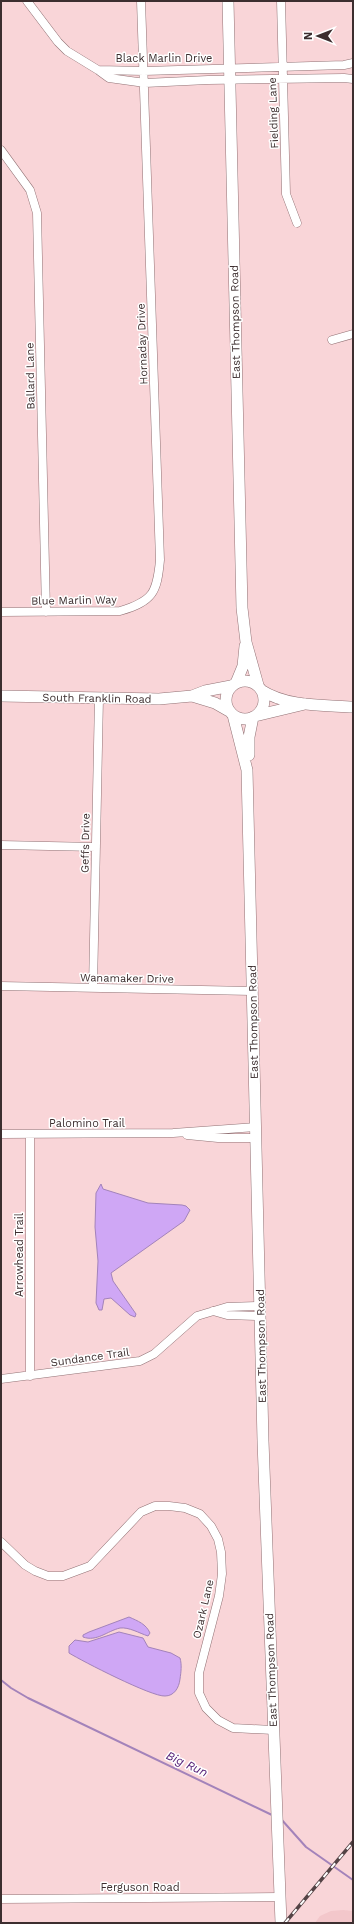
<svg xmlns="http://www.w3.org/2000/svg" width="354" height="1924" font-family="'Work Sans',sans-serif">
  <rect width="100%" height="100%" fill="#f9d5d8"/>
  <path fill="#f3c7cb" d="M343,1910l10,1v12h-38l5,-7 11,-5z"/>
  <path fill="#cfa7f5" stroke="#a383ba" d="M101,1184l2,5 45,14 34,2 4,1 4,4 -6,11 -73,52 2,8 23,33 -1,3 -5,-2 -19,-17 -7,1 -2,11h-3l-3,-7 2,-42 -3,-34 1,-34z
    M129,1617c9,4 17,7 21,16l-2,3c-9,-3 -19,-9 -28,-8 -13,3 -23,14 -37,9v-2l6,-3z
    M119,1632l24,6 5,9 23,6 9,5c2,7 1,14 0,21 -1,9 -6,17 -15,17 -13,1 -83,-35 -96,-43v-7l6,-6 13,2z"/>
  <g fill="none" stroke-linecap="round" stroke-linejoin="round">
    <path stroke="#a383ba" stroke-width="2" d="M1,1680l10,8 17,10 244,117
      M281,1819l25,28 47,33"/>
    <defs>
      <path id="minor" d="M27,1l31,41 9,9 31,19 11,8 36,5 63,-3 136,-2 9,1
        M281,1l5,193 11,29
        M98,70l46,1 200,-6 9,-2
        M1,150l29,40 7,23 9,399
        M332,340l21,-6
        M1,612l119,-1c33,-10 37,-18 40,-51l-19,-559
        M1,845l95,2
        M1,986l251,5
        M93,988l6,-290
        M1,1134l172,-1 83,-6
        M30,1134v242
        M187,1135l31,3h38
        M213,1311l14,4 33,1
        M1,1379l139,-18 14,-7 43,-38 30,-9 33,-1
        M1,1542l24,23 10,6 13,5h15l27,-10 51,-54 14,-6h14l16,2 15,6 11,12 7,13 3,13 1,22 -3,22 -20,77v20l7,15 12,12 15,8 40,2
        M1,1899l278,-2"/>
      <path id="secondary" d="M228,1l14,607 4,34 12,43
        M226 700a19 19 0 1 1 38 0a19 19 0 1 1-38 0Z
        M236,683l7,-17 2,-20
        M261,690c26,17 62,15 92,17
        M1,696l158,3 33,-3 13,-5 26,-5
        M192,696l23,7 14,8
        M233,715l14,55 16,671 18,482
        M255,716l50,-12
        M249,755v-18l4,-20"/>
    </defs>
    <use href="#minor" stroke="#927275" stroke-width="9"/>
    <use href="#secondary" stroke="#927275" stroke-width="12"/>
    <use href="#minor" stroke="#fff" stroke-width="8"/>
    <use href="#secondary" stroke="#fff" stroke-width="11"/>
    <defs>
      <path id="rail" d="M285,1923l68,-81"/>
    </defs>
    <use href="#rail" stroke="#544345" stroke-width="3.5"/>
    <use href="#rail" stroke="#fff" stroke-width="2" stroke-dasharray="6" stroke-linecap="butt"/>
  </g>
  <g text-anchor="middle" stroke-width="3" stroke-linejoin="round" paint-order="stroke">
    <g font-size="11" fill="#3c2e2f" stroke="#fff">
      <text x="164" y="62">Black Marlin Drive</text>
      <text transform="translate(273 113) rotate(-92)" y="4">Fielding Lane</text>
      <text transform="translate(235 322) rotate(-91)" y="4">East Thompson Road</text>
      <text transform="translate(142 344) rotate(-92)" y="4">Hornaday Drive</text>
      <text transform="translate(30 376) rotate(-91)" y="4">Ballard Lane</text>
      <text transform="translate(74 600) rotate(-1)" y="4">Blue Marlin Way</text>
      <text transform="translate(97 698) rotate(1)" y="4">South Franklin Road</text>
      <text transform="translate(85 843) rotate(-89)" y="4">Geffs Drive</text>
      <text transform="translate(127 978) rotate(1)" y="4">Wanamaker Drive</text>
      <text transform="translate(253 1022) rotate(-91)" y="4">East Thompson Road</text>
      <text x="87" y="1127">Palomino Trail</text>
      <text transform="translate(19 1255) rotate(-90)" y="4">Arrowhead Trail</text>
      <text transform="translate(261 1346) rotate(-91)" y="4">East Thompson Road</text>
      <text transform="translate(90 1357) rotate(-8)" y="4">Sundance Trail</text>
      <text transform="translate(203 1609) rotate(-77)" y="4">Ozark Lane</text>
      <text transform="translate(271 1670) rotate(-92)" y="4">East Thompson Road</text>
      <text x="140" y="1891">Ferguson Road</text>
    </g>
    <g font-size="12" font-style="italic" fill="#4f1973" stroke="#fff">
      <text transform="translate(187 1764) rotate(25)" y="4">Big Run</text>
    </g>
  </g>
  <rect width="354" height="1924" fill="none" stroke="#3c2e2f" stroke-width="4"/>
  <g transform="translate(318 36) rotate(270)" stroke="#ffffff" stroke-width="3" paint-order="stroke">
  <path d="M0-3L7 15L0 10L-7 15Z" fill="#3c2e2f"/>
  <text y="-6" font-size="11" font-weight="bold" text-anchor="middle" fill="#3c2e2f">N</text>
  </g>
</svg>
